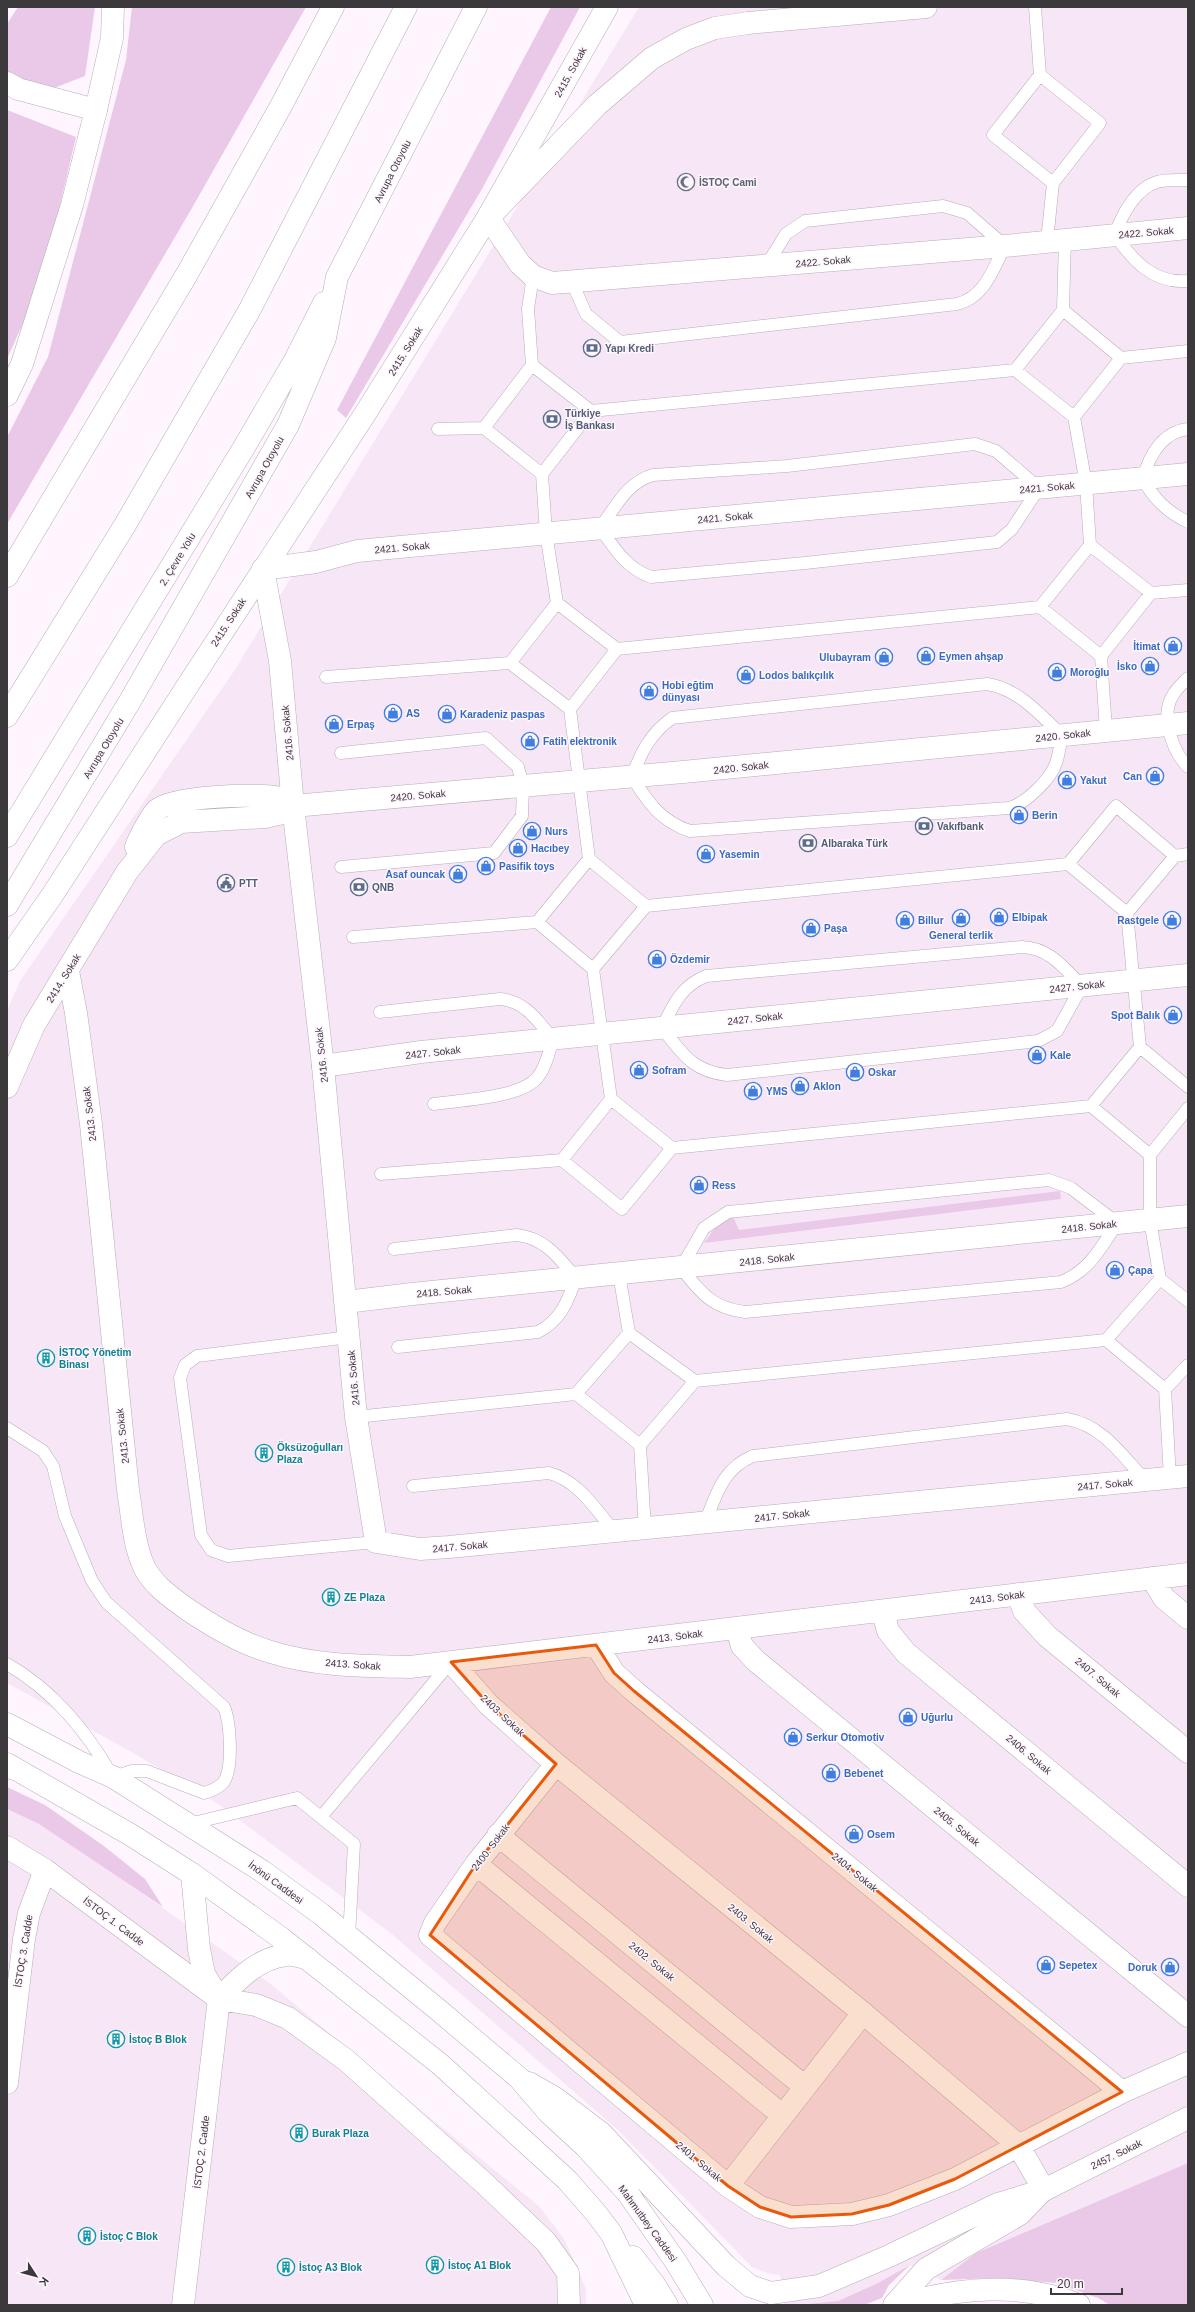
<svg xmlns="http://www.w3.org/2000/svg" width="1195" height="2312" font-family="Helvetica,sans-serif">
  <rect width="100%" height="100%" fill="#fef5fe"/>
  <path fill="#f7e7f6" d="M639,7h549v2156l-212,90 -35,27 -31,-15 -34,19 -38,17 -40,4h-13l-5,-30 -10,-1 -18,-7 -135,-138 -229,-198 -170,-127 -83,-50 -128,-71v-672l13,-30 214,-310z
    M7,1809l32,15 44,28 189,133 146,123 121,98 26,34 21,49v16h-579z"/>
  <path fill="#e9c9e7" d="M18,7h77l-10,69 -36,14 -38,-12 -4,-6v-48z
    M132,7h174l-114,201 -185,316v-87l41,-80 78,-297z
    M551,7h29l-98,182 -136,229 -9,-8z
    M7,110l69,27 -34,144 -35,78z
    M1060,1191l1,8 -357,44 15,-21 14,-6 6,14z
    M7,1787l38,18 59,41 41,33 18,28 -124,-83 -32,-15z
    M1188,2163v142h-78l-12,-7 -42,-15 -55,-5 -60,2 35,-27z
    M910,2265l-21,20 -7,13 -18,7h-66l40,-4 38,-17z"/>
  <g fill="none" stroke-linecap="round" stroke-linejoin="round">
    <defs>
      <path id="service" d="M1035,7l5,68 -47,60 60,48
        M1040,75l60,48 -47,60 -6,58
        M1188,180c-10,0 -22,-1 -31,2 -21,6 -36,34 -42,53 18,26 39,49 73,46
        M533,276l-5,33 4,56 -48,63 58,46
        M572,282l14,32 34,28 337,-38c28,-7 36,-35 48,-58l-38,-33 -24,-7 -138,15 -19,13 -20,32
        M1063,310l2,-71
        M532,365l59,46 -49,63 4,59 11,70 60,46 -47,60
        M1015,370l48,-60 58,48 67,-7
        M591,411l424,-41 59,47 47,-59
        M1074,417l12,67 4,61
        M438,429l46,-1
        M1188,429c-26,3 -39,27 -45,50 11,20 24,33 45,43
        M975,444l21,7 43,37 -27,41 -15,13 -192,21 -154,14c-25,-9 -36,-28 -51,-49 15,-20 27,-46 53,-53l134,-9z
        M557,603l-47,60 60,46 19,150
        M1040,607l50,-62 61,48 37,-3
        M617,649l423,-42 61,49 50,-63
        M1101,656l5,75
        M326,677l184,-14
        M1188,678c-5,5 -11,10 -15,17 -13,20 -1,56 15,72
        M987,684c32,5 52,30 75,51 -2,9 -3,20 -6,28 -5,16 -31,41 -47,45l-319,23c-30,-10 -42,-29 -58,-54 9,-25 18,-43 40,-59z
        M1068,864l59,49 48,-57 13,-2
        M341,867l153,-14 28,-37 1,-30 -5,-19 -32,-29 -145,15
        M1127,913l13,134
        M537,922l52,-63 57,47
        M353,937l184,-15 56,47 53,-63 422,-42 48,-58 59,50
        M1022,947c28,1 42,21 60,39l-25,45 -19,10 -311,34c-35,-4 -44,-21 -65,-47 11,-23 19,-42 44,-52z
        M593,969l18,130
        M380,1012l120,-13c25,2 38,22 53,40 -4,12 -7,29 -16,39 -17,20 -77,22 -103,26
        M1091,1106l59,49 38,-47
        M1150,1155v65l10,59
        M562,1160l49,-61 61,49 419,-42 49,-59 48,40
        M381,1174l181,-14 60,49 50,-61
        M1049,1180l22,8 46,35c-16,25 -28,48 -56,59l-316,30c-33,-4 -44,-19 -64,-44l23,-40 24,-16z
        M394,1249l123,-14c28,3 42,23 59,43 -8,23 -15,42 -38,54l-140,15
        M619,1274l10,59
        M1188,1301l-28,-22 -54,61 59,49 23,-24
        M349,1337l-152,19 -12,9 -5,13 21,157 10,15 17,6 148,-14
        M695,1381l-55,64 -64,-51 53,-61 66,48 411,-41
        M1165,1389l5,89
        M356,1417l220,-23
        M7,1428l36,23 10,15 12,50 27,65 14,21 118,105c6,14 10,62 -1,76 -5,5 -12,8 -19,10l-57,-22h-15l-19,6c-27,-46 -59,-86 -106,-113
        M640,1445l5,84
        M413,1486l136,-13c30,8 46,36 66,59
        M705,1523c11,-28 18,-55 48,-67l314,-37c35,6 55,36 78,61
        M321,1817l129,-154
        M189,1824l108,-26 57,46 -5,93"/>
      <path id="minor" d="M7,83l11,6 78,21
        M488,217l32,47 13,12 19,7 453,-37 183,-18
        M263,569l53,-7 41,-11 831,-77
        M293,806l390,-34 505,-49
        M136,847c3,-9 15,-31 21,-37 15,-14 103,-17 123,-12 5,1 9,5 13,8
        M68,971l8,42 15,111 37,366c4,23 5,50 14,72 7,20 28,35 45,47 25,17 55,35 84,43 44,14 93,14 139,15l778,-93
        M323,1066l98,-14 767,-77
        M7,1087l27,-62 93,-153 29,-37 25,-13 84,-5 18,-4 10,-7
        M346,1302l66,-8 776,-78
        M1152,1578l12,20 24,20
        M1018,1594l6,17 23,25 141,116
        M883,1612l5,19 18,22 282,233
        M737,1629l5,17 14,15 432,355
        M596,1645l18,28 20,18 488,401
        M451,1662l38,43 67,59 307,249 155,132 26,45
        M556,1764l-80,100 -41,59 -5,12 298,251 32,21 31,10 61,-3 37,-9 66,-26 167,-87 66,-29
        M498,1835l307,252
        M7,1847l38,23 174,129 37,6 32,13 58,42 138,123 62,59 22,31 1,32
        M476,1864l306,251
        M192,1874l7,75 5,25 12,20
        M219,1999c18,-19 39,-41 67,-44 7,-1 16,2 22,4
        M7,2083l17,-144 5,-26 16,-43
        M728,2186l135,-173
        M183,2305l36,-306"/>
      <path id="tertiary" d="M495,211l102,-106 55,-47 34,-19 29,-11 33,-5 178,-16
        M263,569l17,92 13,145 30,260 33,351 20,125 44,7 29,-2 739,-71"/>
      <path id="secondary" d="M188,685l177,-271 123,-197 119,-210
        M1044,2190l144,-72"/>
      <path id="primary" d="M7,395l15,-31 50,-159 24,-95 16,-72 1,-31"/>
      <path id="trunk" d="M7,1724l72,38 34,15 149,94 59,43 115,94 83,70 30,35 37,34 41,45 49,70 26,43
        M7,1764l124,71 61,39 89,64 160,127 126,115 28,32 16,21 35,72
        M529,2083l26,15 46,35 125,133 24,20 21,7 48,-7 70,-30 109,-52 46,-14
        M633,2257l21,27 13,21
        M894,2305l32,-36 94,-55 23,-24
        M900,2305c58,-18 122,-23 179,0"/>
      <path id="motorway" d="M7,576l180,-302 94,-168 52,-99
        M7,716l118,-191 124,-214 157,-304
        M7,836l236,-387 52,-89 29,-57
        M7,905l123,-204 158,-276 37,-87 12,-61 139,-270
        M7,960l46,-66 135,-209
        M7,1767l8,2"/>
    </defs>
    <use href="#service" stroke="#b7adb6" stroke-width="13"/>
    <use href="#minor" stroke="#b7adb6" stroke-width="23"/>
    <use href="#tertiary" stroke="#b7adb6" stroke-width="23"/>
    <use href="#secondary" stroke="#b7adb6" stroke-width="23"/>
    <use href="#primary" stroke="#b7adb6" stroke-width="23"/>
    <use href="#trunk" stroke="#b7adb6" stroke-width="23"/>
    <use href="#motorway" stroke="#b7adb6" stroke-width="23"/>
    <use href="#service" stroke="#fff" stroke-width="12"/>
    <use href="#minor" stroke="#fff" stroke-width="22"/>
    <use href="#tertiary" stroke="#fff" stroke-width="22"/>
    <use href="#secondary" stroke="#fff" stroke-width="22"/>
    <use href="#primary" stroke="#fff" stroke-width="22"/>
    <use href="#trunk" stroke="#fff" stroke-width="22"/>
    <use href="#motorway" stroke="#fff" stroke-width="22"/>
  </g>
  <path fill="#e8590c" fill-opacity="0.2" stroke="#e8590c" stroke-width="3" stroke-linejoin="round" d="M596,1645l18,28 20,18 488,401 -167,87 -66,26 -37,9 -61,3 -31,-10 -32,-21 -298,-251 46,-71 80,-100 -67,-59 -38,-43z"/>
  <defs>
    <symbol id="mosque-ring" viewBox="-11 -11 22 22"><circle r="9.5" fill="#fef5fe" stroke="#6b7280" stroke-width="1.5"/><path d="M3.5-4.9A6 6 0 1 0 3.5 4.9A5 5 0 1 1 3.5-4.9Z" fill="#6b7280"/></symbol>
    <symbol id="bank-ring" viewBox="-11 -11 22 22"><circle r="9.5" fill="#fef5fe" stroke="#5c6f8a" stroke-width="1.5"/><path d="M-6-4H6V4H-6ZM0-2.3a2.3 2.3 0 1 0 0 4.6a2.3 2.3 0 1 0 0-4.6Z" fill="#5c6f8a"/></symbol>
    <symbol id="shop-ring" viewBox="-11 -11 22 22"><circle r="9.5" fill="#fef5fe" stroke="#3f7fe0" stroke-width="1.5"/><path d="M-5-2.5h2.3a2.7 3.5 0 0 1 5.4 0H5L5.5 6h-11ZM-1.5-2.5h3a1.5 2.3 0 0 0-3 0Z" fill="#3f7fe0"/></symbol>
    <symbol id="civic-ring" viewBox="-11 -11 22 22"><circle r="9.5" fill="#fef5fe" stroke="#5c6f8a" stroke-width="1.5"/><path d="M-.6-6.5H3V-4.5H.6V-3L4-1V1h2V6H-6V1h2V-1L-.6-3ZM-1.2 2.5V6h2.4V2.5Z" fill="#5c6f8a"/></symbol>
    <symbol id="building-ring" viewBox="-11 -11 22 22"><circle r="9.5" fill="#fef5fe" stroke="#0f9aa8" stroke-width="1.5"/><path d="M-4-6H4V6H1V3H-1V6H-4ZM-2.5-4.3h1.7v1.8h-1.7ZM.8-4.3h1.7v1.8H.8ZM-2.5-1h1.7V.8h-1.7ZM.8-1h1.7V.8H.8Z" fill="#0f9aa8"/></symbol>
  </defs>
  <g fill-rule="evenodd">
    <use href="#mosque-ring" x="676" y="172" width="20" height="20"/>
    <use href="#bank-ring" x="582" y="338" width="20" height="20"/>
    <use href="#bank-ring" x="542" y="409" width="20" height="20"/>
    <use href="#shop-ring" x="1163" y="636" width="20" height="20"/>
    <use href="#shop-ring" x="916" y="646" width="20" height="20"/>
    <use href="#shop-ring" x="874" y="647" width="20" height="20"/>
    <use href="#shop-ring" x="1140" y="656" width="20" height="20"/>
    <use href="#shop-ring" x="1047" y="662" width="20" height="20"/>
    <use href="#shop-ring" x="736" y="665" width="20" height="20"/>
    <use href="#shop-ring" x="639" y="681" width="20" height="20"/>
    <use href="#shop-ring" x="383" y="703" width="20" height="20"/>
    <use href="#shop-ring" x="437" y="704" width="20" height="20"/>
    <use href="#shop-ring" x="324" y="714" width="20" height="20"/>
    <use href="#shop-ring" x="520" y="731" width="20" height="20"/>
    <use href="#shop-ring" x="1145" y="766" width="20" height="20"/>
    <use href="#shop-ring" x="1057" y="770" width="20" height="20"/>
    <use href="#shop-ring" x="1009" y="805" width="20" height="20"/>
    <use href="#bank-ring" x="914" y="816" width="20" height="20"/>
    <use href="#shop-ring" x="522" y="821" width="20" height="20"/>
    <use href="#bank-ring" x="798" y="833" width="20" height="20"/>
    <use href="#shop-ring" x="508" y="838" width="20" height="20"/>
    <use href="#shop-ring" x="696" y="844" width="20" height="20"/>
    <use href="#shop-ring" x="476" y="856" width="20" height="20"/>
    <use href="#shop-ring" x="448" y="864" width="20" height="20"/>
    <use href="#civic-ring" x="216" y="873" width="20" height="20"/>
    <use href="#bank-ring" x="349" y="877" width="20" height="20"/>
    <use href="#shop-ring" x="989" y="907" width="20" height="20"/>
    <use href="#shop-ring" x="951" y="908" width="20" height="20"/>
    <use href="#shop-ring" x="895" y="910" width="20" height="20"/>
    <use href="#shop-ring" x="1162" y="910" width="20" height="20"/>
    <use href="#shop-ring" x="801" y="918" width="20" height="20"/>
    <use href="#shop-ring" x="647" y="949" width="20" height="20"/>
    <use href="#shop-ring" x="1163" y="1005" width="20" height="20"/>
    <use href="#shop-ring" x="1027" y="1045" width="20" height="20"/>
    <use href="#shop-ring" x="629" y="1060" width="20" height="20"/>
    <use href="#shop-ring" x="845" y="1062" width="20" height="20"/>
    <use href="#shop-ring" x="790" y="1076" width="20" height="20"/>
    <use href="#shop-ring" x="743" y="1081" width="20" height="20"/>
    <use href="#shop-ring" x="689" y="1175" width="20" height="20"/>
    <use href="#shop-ring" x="1105" y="1260" width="20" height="20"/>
    <use href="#building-ring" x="36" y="1348" width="20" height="20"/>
    <use href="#building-ring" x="254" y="1443" width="20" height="20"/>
    <use href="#building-ring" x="321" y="1587" width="20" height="20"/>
    <use href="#shop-ring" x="898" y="1707" width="20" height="20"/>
    <use href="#shop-ring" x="783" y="1727" width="20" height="20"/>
    <use href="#shop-ring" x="821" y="1763" width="20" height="20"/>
    <use href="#shop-ring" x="844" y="1824" width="20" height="20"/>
    <use href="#shop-ring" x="1036" y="1955" width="20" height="20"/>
    <use href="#shop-ring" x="1160" y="1957" width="20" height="20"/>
    <use href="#building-ring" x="106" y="2029" width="20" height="20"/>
    <use href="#building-ring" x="289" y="2123" width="20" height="20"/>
    <use href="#building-ring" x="77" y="2226" width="20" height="20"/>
    <use href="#building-ring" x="425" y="2255" width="20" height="20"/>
    <use href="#building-ring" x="276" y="2257" width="20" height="20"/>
  </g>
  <g text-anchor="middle" stroke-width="3" stroke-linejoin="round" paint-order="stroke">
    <g font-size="10" fill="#3c393c" stroke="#fef5fe">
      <text transform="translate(570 72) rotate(-61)" y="4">2415. Sokak</text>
      <text transform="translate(392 171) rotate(-63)" y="4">Avrupa Otoyolu</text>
      <text transform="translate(1146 232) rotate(-5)" y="4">2422. Sokak</text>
      <text transform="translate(823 261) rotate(-5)" y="4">2422. Sokak</text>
      <text transform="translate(405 351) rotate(-58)" y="4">2415. Sokak</text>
      <text transform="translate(264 467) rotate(-61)" y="4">Avrupa Otoyolu</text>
      <text transform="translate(1047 487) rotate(-5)" y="4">2421. Sokak</text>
      <text transform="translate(725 517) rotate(-5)" y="4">2421. Sokak</text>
      <text transform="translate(402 547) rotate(-5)" y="4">2421. Sokak</text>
      <text transform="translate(177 559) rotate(-59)" y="4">2. Çevre Yolu</text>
      <text transform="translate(228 622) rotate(-57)" y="4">2415. Sokak</text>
      <text transform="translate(287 733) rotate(-95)" y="4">2416. Sokak</text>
      <text transform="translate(1063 735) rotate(-6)" y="4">2420. Sokak</text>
      <text transform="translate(103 748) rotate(-59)" y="4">Avrupa Otoyolu</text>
      <text transform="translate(741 767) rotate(-6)" y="4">2420. Sokak</text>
      <text transform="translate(418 795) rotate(-5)" y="4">2420. Sokak</text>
      <text transform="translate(63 978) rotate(-58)" y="4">2414. Sokak</text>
      <text transform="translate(1077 986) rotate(-6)" y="4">2427. Sokak</text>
      <text transform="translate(755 1018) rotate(-6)" y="4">2427. Sokak</text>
      <text transform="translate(433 1052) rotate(-6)" y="4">2427. Sokak</text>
      <text transform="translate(321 1055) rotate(-96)" y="4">2416. Sokak</text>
      <text transform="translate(89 1114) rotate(-97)" y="4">2413. Sokak</text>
      <text transform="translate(1089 1226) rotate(-6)" y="4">2418. Sokak</text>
      <text transform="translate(767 1259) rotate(-6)" y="4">2418. Sokak</text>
      <text transform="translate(444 1291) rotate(-5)" y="4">2418. Sokak</text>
      <text transform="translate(353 1378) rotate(-95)" y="4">2416. Sokak</text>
      <text transform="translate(122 1436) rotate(-96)" y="4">2413. Sokak</text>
      <text transform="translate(1105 1484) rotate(-5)" y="4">2417. Sokak</text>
      <text transform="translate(782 1515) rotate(-6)" y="4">2417. Sokak</text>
      <text transform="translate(460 1546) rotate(-5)" y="4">2417. Sokak</text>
      <text transform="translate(997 1597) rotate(-7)" y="4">2413. Sokak</text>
      <text transform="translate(675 1636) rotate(-7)" y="4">2413. Sokak</text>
      <text transform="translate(353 1664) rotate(4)" y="4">2413. Sokak</text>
      <text transform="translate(1098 1677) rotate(40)" y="4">2407. Sokak</text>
      <text transform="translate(503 1715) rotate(43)" y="4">2403. Sokak</text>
      <text transform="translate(1029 1754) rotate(40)" y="4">2406. Sokak</text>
      <text transform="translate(957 1826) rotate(39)" y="4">2405. Sokak</text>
      <text transform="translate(490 1847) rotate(-53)" y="4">2400. Sokak</text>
      <text transform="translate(855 1872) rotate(39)" y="4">2404. Sokak</text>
      <text transform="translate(276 1882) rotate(36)" y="4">İnönü Caddesi</text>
      <text transform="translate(114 1921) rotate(37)" y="4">İSTOÇ 1. Cadde</text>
      <text transform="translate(751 1923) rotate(39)" y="4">2403. Sokak</text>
      <text transform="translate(23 1951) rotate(-81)" y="4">İSTOÇ 3. Cadde</text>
      <text transform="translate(652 1961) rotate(39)" y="4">2402. Sokak</text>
      <text transform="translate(201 2152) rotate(-83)" y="4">İSTOÇ 2. Cadde</text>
      <text transform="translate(1116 2154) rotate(-26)" y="4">2457. Sokak</text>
      <text transform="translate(699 2161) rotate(40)" y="4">2401. Sokak</text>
      <text transform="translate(648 2223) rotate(54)" y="4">Mahmutbey Caddesi</text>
    </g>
    <g font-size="10" font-weight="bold" fill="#5b616d" stroke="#fef5fe" text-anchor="start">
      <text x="699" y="186">İSTOÇ Cami</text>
    </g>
    <g font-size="10" font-weight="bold" fill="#4e5e75" stroke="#fef5fe" text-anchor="start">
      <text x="605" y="352">Yapı Kredi</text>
      <text x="565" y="417">Türkiye<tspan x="565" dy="12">İş Bankası</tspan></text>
      <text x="937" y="830">Vakıfbank</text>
      <text x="821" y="847">Albaraka Türk</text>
      <text x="239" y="887">PTT</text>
      <text x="372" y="891">QNB</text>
    </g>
    <g font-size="10" font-weight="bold" fill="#366cbe" stroke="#fef5fe" text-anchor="start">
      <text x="1160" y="650" text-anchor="end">İtimat</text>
      <text x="939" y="660">Eymen ahşap</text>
      <text x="871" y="661" text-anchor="end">Ulubayram</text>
      <text x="1137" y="670" text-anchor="end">İsko</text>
      <text x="1070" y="676">Moroğlu</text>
      <text x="759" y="679">Lodos balıkçılık</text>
      <text x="662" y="689">Hobi eğtim<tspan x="662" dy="12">dünyası</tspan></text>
      <text x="406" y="717">AS</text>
      <text x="460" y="718">Karadeniz paspas</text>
      <text x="347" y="728">Erpaş</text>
      <text x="543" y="745">Fatih elektronik</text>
      <text x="1142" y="780" text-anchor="end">Can</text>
      <text x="1080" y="784">Yakut</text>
      <text x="1032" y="819">Berin</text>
      <text x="545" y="835">Nurs</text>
      <text x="531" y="852">Hacıbey</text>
      <text x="719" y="858">Yasemin</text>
      <text x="499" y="870">Pasifik toys</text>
      <text x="445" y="878" text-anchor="end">Asaf ouncak</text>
      <text x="1012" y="921">Elbipak</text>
      <text x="918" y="924">Billur</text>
      <text x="1159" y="924" text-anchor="end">Rastgele</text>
      <text x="824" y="932">Paşa</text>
      <text x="961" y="939" text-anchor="middle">General terlik</text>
      <text x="670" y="963">Özdemir</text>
      <text x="1160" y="1019" text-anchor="end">Spot Balık</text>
      <text x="1050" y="1059">Kale</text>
      <text x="652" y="1074">Sofram</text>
      <text x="868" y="1076">Oskar</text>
      <text x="813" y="1090">Aklon</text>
      <text x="766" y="1095">YMS</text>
      <text x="712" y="1189">Ress</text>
      <text x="1128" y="1274">Çapa</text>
      <text x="921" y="1721">Uğurlu</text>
      <text x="806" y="1741">Serkur Otomotiv</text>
      <text x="844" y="1777">Bebenet</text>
      <text x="867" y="1838">Osem</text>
      <text x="1059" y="1969">Sepetex</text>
      <text x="1157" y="1971" text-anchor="end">Doruk</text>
    </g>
    <g font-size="10" font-weight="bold" fill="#0d838f" stroke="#fef5fe" text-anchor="start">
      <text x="59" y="1356">İSTOÇ Yönetim<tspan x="59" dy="12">Binası</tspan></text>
      <text x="277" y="1451">Öksüzoğulları<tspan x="277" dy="12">Plaza</tspan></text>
      <text x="344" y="1601">ZE Plaza</text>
      <text x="129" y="2043">İstoç B Blok</text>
      <text x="312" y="2137">Burak Plaza</text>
      <text x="100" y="2240">İstoç C Blok</text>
      <text x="448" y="2269">İstoç A1 Blok</text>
      <text x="299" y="2271">İstoç A3 Blok</text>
    </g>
  </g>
  <rect width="1195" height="2312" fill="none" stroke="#3c393c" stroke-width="16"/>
  <g transform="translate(36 2276) rotate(126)" stroke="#fef5fe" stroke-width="3" paint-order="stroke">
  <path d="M0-3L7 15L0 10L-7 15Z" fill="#3c393c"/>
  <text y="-6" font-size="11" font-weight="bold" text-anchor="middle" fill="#3c393c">K</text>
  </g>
  <path d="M1051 2288v6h71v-6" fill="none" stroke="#3c393c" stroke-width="2"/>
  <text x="1057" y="2288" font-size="12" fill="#3c393c" stroke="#fef5fe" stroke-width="3" paint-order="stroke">20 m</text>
</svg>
